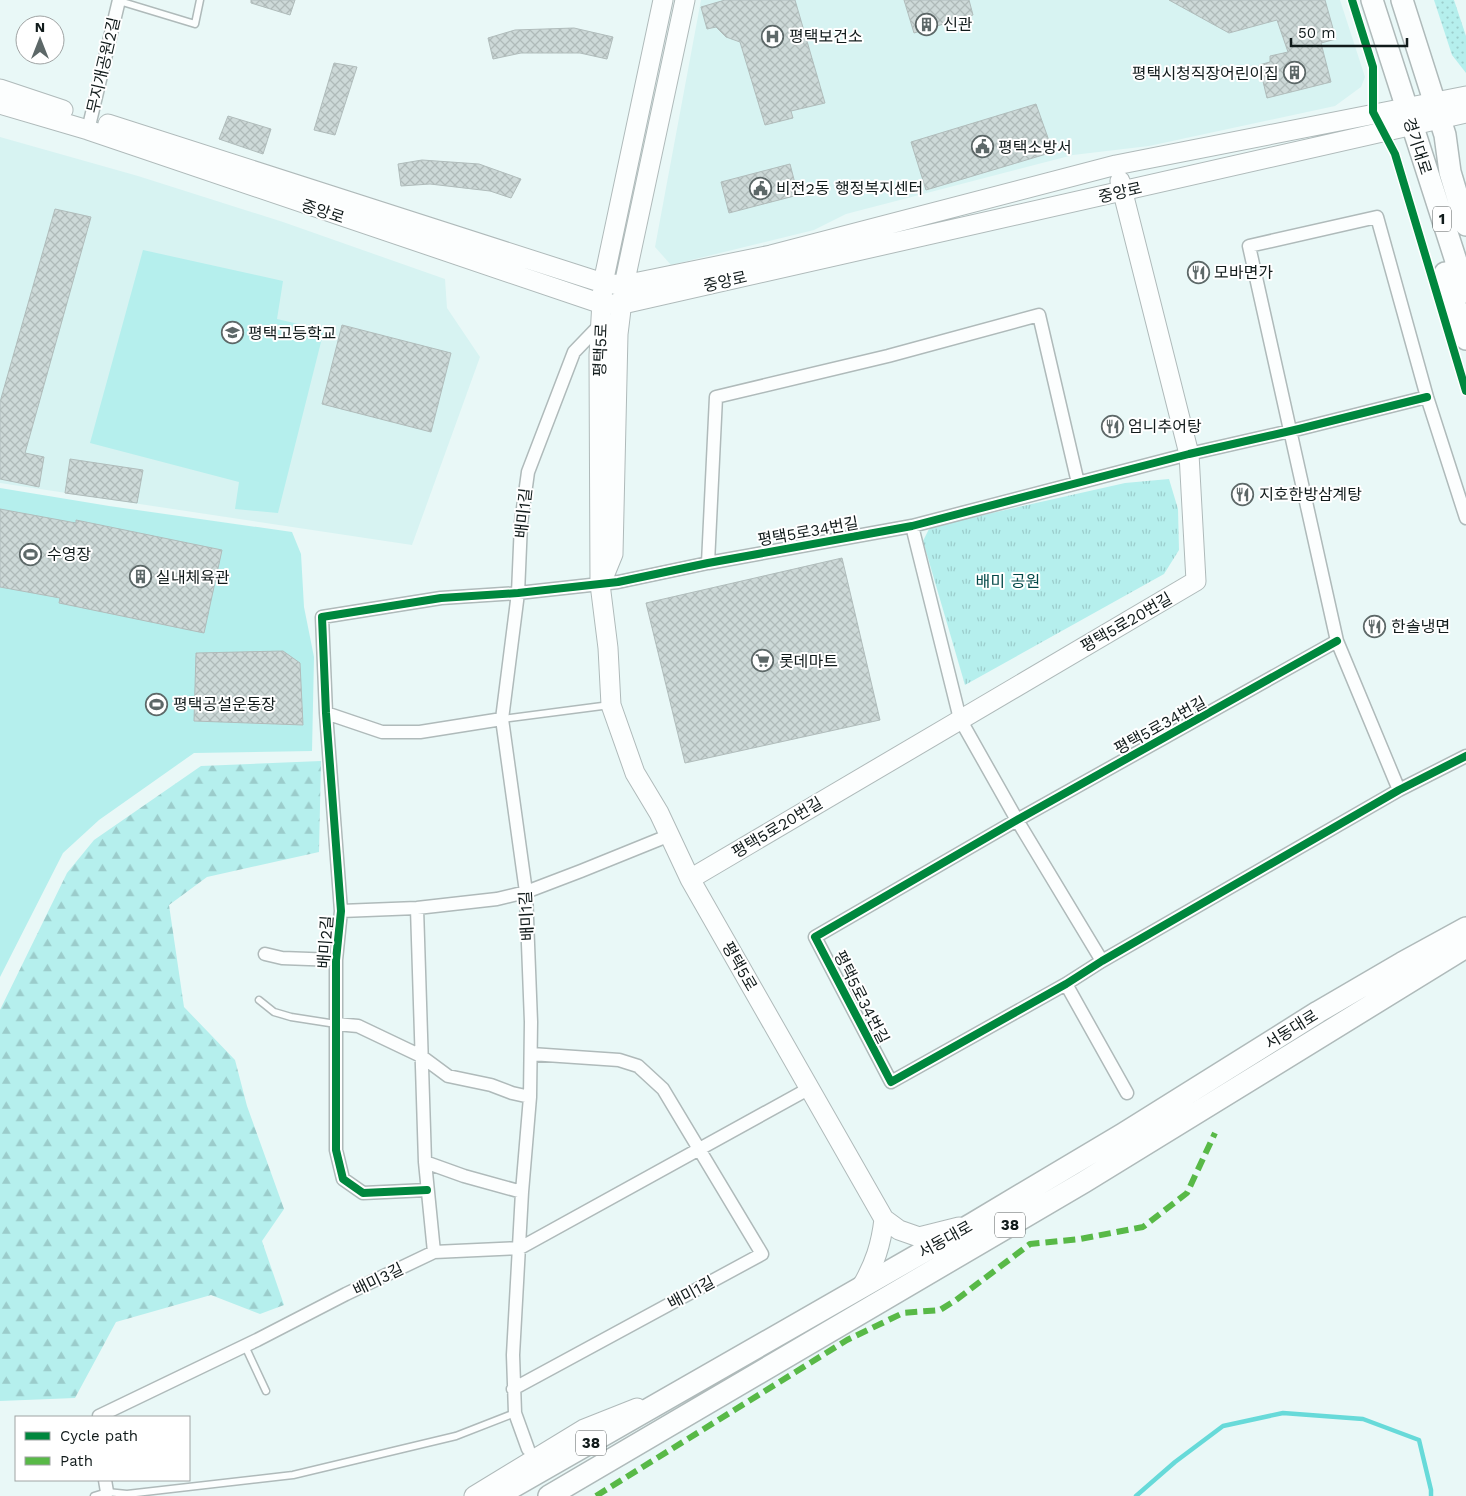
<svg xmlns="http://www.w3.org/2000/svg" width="1466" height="1496" font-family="'Work Sans','Noto Sans KR',sans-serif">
  <defs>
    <pattern id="grass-dots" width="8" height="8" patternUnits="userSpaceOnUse" patternTransform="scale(1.25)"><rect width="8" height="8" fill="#b5efed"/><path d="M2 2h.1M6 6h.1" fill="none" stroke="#9bcccb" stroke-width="1.8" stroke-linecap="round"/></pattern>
    <pattern id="forest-firs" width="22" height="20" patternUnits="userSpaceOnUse" patternTransform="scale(1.25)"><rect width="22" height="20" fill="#b5efed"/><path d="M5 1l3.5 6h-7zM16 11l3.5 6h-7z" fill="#9bcccb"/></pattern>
    <pattern id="park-tufts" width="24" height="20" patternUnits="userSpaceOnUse" patternTransform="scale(1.25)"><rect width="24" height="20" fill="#b5efed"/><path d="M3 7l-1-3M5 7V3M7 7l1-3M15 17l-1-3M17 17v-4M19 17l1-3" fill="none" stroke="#9bcccb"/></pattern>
    <pattern id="building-cross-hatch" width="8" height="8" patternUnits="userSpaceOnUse" patternTransform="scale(1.25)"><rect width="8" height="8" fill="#cdd9d8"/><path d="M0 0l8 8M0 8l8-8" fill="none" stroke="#afbab9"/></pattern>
  </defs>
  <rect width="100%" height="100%" fill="#e9f8f7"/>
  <path fill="#d7f3f2" d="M701,0h639l25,77 -4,10 -26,19 -186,40 -76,9 -227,59 -32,16 -143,35 -16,-18z
    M0,137l138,39 145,46 162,57 2,29 33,49 -68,188 -412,-62z"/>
  <path fill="url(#grass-dots)" d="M1434,0h20l12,36v37l-14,-18z"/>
  <path fill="url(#forest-firs)" d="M321,761l-2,91 -112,25 -38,28 15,102 51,53 12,46 37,103 -22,32 22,64 -24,9 -49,-19 -95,27 -41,76 -75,3v-391l67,-137 27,-33 107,-74z"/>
  <path fill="url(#park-tufts)" d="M1169,479l9,30 1,41 -15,24 -199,111 -42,-144 7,-14 195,-44z"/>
  <path fill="#b5efed" d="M143,250l140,31 -6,38 47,11 -46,183 -43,-4 4,-27 -149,-39z
    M0,488l109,18 183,26 9,22 3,53 10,50 -2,94 -118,2 -95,67 -36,33 -63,124z"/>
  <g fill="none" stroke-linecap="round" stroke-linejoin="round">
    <path stroke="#67dad9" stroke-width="4.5" d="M1136,1496l39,-34 48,-36 60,-13 80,6 56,21 12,50v6"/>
  </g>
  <path fill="url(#building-cross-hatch)" stroke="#b0bcbb" d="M251,0h44l-5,15 -39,-12z
    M725,0h70l30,103 -34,8 2,7 -28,7 -25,-83 -14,-5 -10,-10 -9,2 -6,-22z
    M904,0h65l4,15 -59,18z
    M1169,0h156l11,39 -15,4 10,39 -64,16 -8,-33 11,-3v-6l18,-4 -11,-32 -48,13z
    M574,28l39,9 -6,22 -27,-6h-59l-28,6 -5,-21 27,-8z
    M334,63l23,4 -22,68 -21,-5z
    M1036,104l17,48 -127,38 -15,-48z
    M228,116l43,13 -8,25 -44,-15z
    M422,160l57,4 42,15 -10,19 -21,-7 -60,-7 -29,2 -3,-22z
    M790,164l8,31 -69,18 -8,-31z
    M55,209l36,8 -66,236 19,4 -5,30 -39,-8v-77z
    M342,325l109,28 -20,79 -109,-28z
    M70,459l73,11 -6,33 -72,-10z
    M0,509l76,14v-3l146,30 -18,83 -145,-30 1,-5 -60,-11z
    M842,558l38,162 -195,43 -39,-160z
    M283,651l17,12 3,62 -109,-4 2,-68z"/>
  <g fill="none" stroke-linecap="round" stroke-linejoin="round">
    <defs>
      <path id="lane" d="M119,1l76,23 5,-24
        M502,719l108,-14
        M259,1000l15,12 17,5 45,7
        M245,1346l21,45
        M94,1496l13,-4 20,2 166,-19 163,-39 59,-23"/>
      <path id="street" d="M88,130l31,-130
        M912,526l48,193 57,101 85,141
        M708,563l8,-166 172,-41 151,-41 39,168
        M1337,641l-320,179 -202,117 76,145 175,-98 36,-23 297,-171 67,-34
        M326,713l56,19h38l82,-13
        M1399,790l-62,-149 -88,-395 128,-29 50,180 39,121
        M417,908l8,254 9,90
        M341,911l76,-3 80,-9 29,-7 55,-21 89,-36
        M265,954l17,4 54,2
        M1066,984l61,109
        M336,1024l22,2 63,30 27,20 43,9 21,8 18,4
        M425,1162l39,14 58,16
        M427,1190l-64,3 -20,-14 -7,-29v-190l5,-49 -15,-198 -4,-96 119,-19 77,-5 100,-11 90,-19 204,-37 277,-72 110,-25 128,-32
        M513,1389l249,-135 -99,-165 -25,-23 -19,-6 -88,-6
        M99,1417v-1l158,-76 89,-46 88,-42 86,-4 290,-160
        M528,1449l-13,-36 -2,-58 9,-163 8,-95 1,-75 -5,-130 -24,-173 16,-126 3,-70 7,-51 46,-120 26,-27
        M105,1480l2,12"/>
      <path id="secondary" d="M663,0l-60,283 -4,72 1,229 8,64 3,57 24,68 24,40 31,66 194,340 15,11 20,7 40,-10
        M0,89l63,21
        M0,104l88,26 514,174h21l843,-191
        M108,124l495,159 21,2 147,-30 345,-90 350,-69
        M604,576l9,-22 5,-220 6,-49 61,-285
        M690,879l506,-298 -7,-127 -69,-273
        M862,1286c13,-23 19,-41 22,-67
        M474,1496l110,-67 53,-21"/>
      <path id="primary" d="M1372,0l94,292
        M1402,0l43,135 5,37 16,53
        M1445,273l21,66
        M497,1496l475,-272 151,-90 195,-122 84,-49 64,-35
        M549,1496l535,-314 382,-235"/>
    </defs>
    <use href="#lane" stroke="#afbaba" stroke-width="9"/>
    <use href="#street" stroke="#afbaba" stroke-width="15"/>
    <use href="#secondary" stroke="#afbaba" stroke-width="21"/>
    <use href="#primary" stroke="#afbaba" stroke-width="24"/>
    <use href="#lane" stroke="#fcfefe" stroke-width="6"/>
    <use href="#street" stroke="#fcfefe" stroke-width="12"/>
    <use href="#secondary" stroke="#fcfefe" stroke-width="19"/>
    <use href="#primary" stroke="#fcfefe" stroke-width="21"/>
    <path stroke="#58b947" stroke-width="6" stroke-dasharray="12 6" stroke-linecap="butt" d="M596,1496l251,-156 56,-27 37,-3 16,-10 74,-56 50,-5 63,-12 44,-34 28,-60"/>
    <defs>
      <path id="cycleway" d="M1352,0l21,67v45l22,42 71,237
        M1337,641l-320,179 -202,117 76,145 175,-98 36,-23 297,-171 67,-34
        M427,1190l-64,3 -20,-14 -7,-29v-190l5,-49 -15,-198 -4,-96 119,-19 77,-5 100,-11 90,-19 204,-37 277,-72 110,-25 128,-32"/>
    </defs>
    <use href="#cycleway" stroke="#fff" stroke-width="11"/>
    <use href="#cycleway" stroke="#00873e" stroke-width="8"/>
  </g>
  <defs>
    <symbol id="building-ring" viewBox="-11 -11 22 22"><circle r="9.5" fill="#fff" stroke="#5d6868" stroke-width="1.5"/><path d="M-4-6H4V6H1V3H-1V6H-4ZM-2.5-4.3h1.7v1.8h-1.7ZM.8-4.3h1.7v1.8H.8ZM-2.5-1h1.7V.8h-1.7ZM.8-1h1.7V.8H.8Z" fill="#5d6868"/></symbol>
    <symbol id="hospital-ring" viewBox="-11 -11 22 22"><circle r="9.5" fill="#fff" stroke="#5d6868" stroke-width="1.5"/><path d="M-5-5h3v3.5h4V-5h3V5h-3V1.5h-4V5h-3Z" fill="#5d6868"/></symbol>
    <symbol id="civic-ring" viewBox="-11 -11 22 22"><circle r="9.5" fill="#fff" stroke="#5d6868" stroke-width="1.5"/><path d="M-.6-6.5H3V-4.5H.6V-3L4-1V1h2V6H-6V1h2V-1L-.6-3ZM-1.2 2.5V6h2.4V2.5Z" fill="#5d6868"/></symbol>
    <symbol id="restaurant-ring" viewBox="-11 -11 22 22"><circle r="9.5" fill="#fff" stroke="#5d6868" stroke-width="1.5"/><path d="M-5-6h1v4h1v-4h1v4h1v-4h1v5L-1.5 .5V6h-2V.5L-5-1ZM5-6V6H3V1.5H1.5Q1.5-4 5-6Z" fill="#5d6868"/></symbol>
    <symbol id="school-ring" viewBox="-11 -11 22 22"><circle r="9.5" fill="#fff" stroke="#5d6868" stroke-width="1.5"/><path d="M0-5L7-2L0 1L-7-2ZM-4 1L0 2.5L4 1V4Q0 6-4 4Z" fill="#5d6868"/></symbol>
    <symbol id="stadium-ring" viewBox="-11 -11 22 22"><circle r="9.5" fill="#fff" stroke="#5d6868" stroke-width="1.5"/><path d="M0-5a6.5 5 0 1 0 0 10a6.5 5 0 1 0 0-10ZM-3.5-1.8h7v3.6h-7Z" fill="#5d6868"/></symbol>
    <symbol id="supermarket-ring" viewBox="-11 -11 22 22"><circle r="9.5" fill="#fff" stroke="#5d6868" stroke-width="1.5"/><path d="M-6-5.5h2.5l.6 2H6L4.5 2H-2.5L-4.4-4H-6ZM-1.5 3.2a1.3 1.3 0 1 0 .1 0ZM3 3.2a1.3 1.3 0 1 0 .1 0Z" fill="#5d6868"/></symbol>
  </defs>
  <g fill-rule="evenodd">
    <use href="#building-ring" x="914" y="12" width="25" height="25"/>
    <use href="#hospital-ring" x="760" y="24" width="25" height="25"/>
    <use href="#building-ring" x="1282" y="60" width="25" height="25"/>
    <use href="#civic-ring" x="970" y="134" width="25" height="25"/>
    <use href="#civic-ring" x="748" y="176" width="25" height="25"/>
    <use href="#restaurant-ring" x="1186" y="260" width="25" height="25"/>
    <use href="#school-ring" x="220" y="320" width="25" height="25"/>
    <use href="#restaurant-ring" x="1100" y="414" width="25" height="25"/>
    <use href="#restaurant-ring" x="1230" y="482" width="25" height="25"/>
    <use href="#stadium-ring" x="18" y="542" width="25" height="25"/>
    <use href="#building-ring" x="128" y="564" width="25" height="25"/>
    <use href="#restaurant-ring" x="1362" y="614" width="25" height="25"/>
    <use href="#supermarket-ring" x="750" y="648" width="25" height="25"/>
    <use href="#stadium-ring" x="144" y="692" width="25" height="25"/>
  </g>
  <g text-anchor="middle" stroke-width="4" stroke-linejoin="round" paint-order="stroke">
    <g fill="#fff" stroke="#585f5f" stroke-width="1">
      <rect x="1433" y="206.5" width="18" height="25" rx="4"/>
      <rect x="995" y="1212.5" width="30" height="25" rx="4"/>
      <rect x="576" y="1430.5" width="30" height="25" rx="4"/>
    </g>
    <g font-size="15" font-weight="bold" fill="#111b1b">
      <text x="1442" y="224">1</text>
      <text x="1010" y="1230">38</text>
      <text x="591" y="1448">38</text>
    </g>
    <g font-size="16" fill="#111b1b" stroke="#fff" text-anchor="start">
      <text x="943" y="30">신관</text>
      <text x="789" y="42">평택보건소</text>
      <text x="1279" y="79" text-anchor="end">평택시청직장어린이집</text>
      <text x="998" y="153">평택소방서</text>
      <text x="776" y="194">비전2동 행정복지센터</text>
      <text x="1214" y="278">모바면가</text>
      <text x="248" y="339">평택고등학교</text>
      <text x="1128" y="432">엄니추어탕</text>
      <text x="1259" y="500">지호한방삼계탕</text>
      <text x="47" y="560">수영장</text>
      <text x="156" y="583">실내체육관</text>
      <text x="1391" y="632">한솔냉면</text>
      <text x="779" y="667">롯데마트</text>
      <text x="173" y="710">평택공설운동장</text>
    </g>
    <g font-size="16" fill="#111b1b" stroke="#fff">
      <text transform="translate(103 65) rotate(-77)" y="6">무지개공원2길</text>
      <text transform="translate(1418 146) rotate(72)" y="6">경기대로</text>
      <text transform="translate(1120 192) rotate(-13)" y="6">중앙로</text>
      <text transform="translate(323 211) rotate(18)" y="6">중앙로</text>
      <text transform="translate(725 281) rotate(-13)" y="6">중앙로</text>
      <text transform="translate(600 350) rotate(-88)" y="6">평택5로</text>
      <text transform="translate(523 513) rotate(-84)" y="6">배미1길</text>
      <text transform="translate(808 531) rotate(-10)" y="6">평택5로34번길</text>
      <text transform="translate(1126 622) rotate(-30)" y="6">평택5로20번길</text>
      <text transform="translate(1160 725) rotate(-29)" y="6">평택5로34번길</text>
      <text transform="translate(777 827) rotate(-31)" y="6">평택5로20번길</text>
      <text transform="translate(526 916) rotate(-93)" y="6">배미1길</text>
      <text transform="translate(325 942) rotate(-86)" y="6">배미2길</text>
      <text transform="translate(740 966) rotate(60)" y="6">평택5로</text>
      <text transform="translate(862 997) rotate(63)" y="6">평택5로34번길</text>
      <text transform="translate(1291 1029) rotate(-32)" y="6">서동대로</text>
      <text transform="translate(945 1239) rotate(-29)" y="6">서동대로</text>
      <text transform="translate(378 1279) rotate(-26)" y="6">배미3길</text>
      <text transform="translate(691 1292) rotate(-28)" y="6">배미1길</text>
    </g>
    <g font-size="16" fill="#034848" stroke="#fff">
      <text x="1008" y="587">배미 공원</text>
    </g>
  </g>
  <rect x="15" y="1416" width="175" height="65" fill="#ffffff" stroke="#a0a4a4"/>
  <rect x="25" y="1432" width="25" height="8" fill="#00873e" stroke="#a0a4a4"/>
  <text x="60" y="1441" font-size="15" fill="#111b1b">Cycle path</text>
  <rect x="25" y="1457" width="25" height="8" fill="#58b947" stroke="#a0a4a4"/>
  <text x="60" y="1466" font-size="15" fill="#111b1b">Path</text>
  <g transform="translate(40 40)"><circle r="24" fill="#ffffff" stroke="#a0a4a4"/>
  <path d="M0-4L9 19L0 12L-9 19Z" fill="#5d6868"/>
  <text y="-8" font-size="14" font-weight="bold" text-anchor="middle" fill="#111b1b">N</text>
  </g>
  <path d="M1291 38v8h116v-8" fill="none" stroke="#111b1b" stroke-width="2.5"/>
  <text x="1298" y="38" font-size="15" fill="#111b1b" stroke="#ffffff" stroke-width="4" paint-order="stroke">50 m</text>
</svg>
